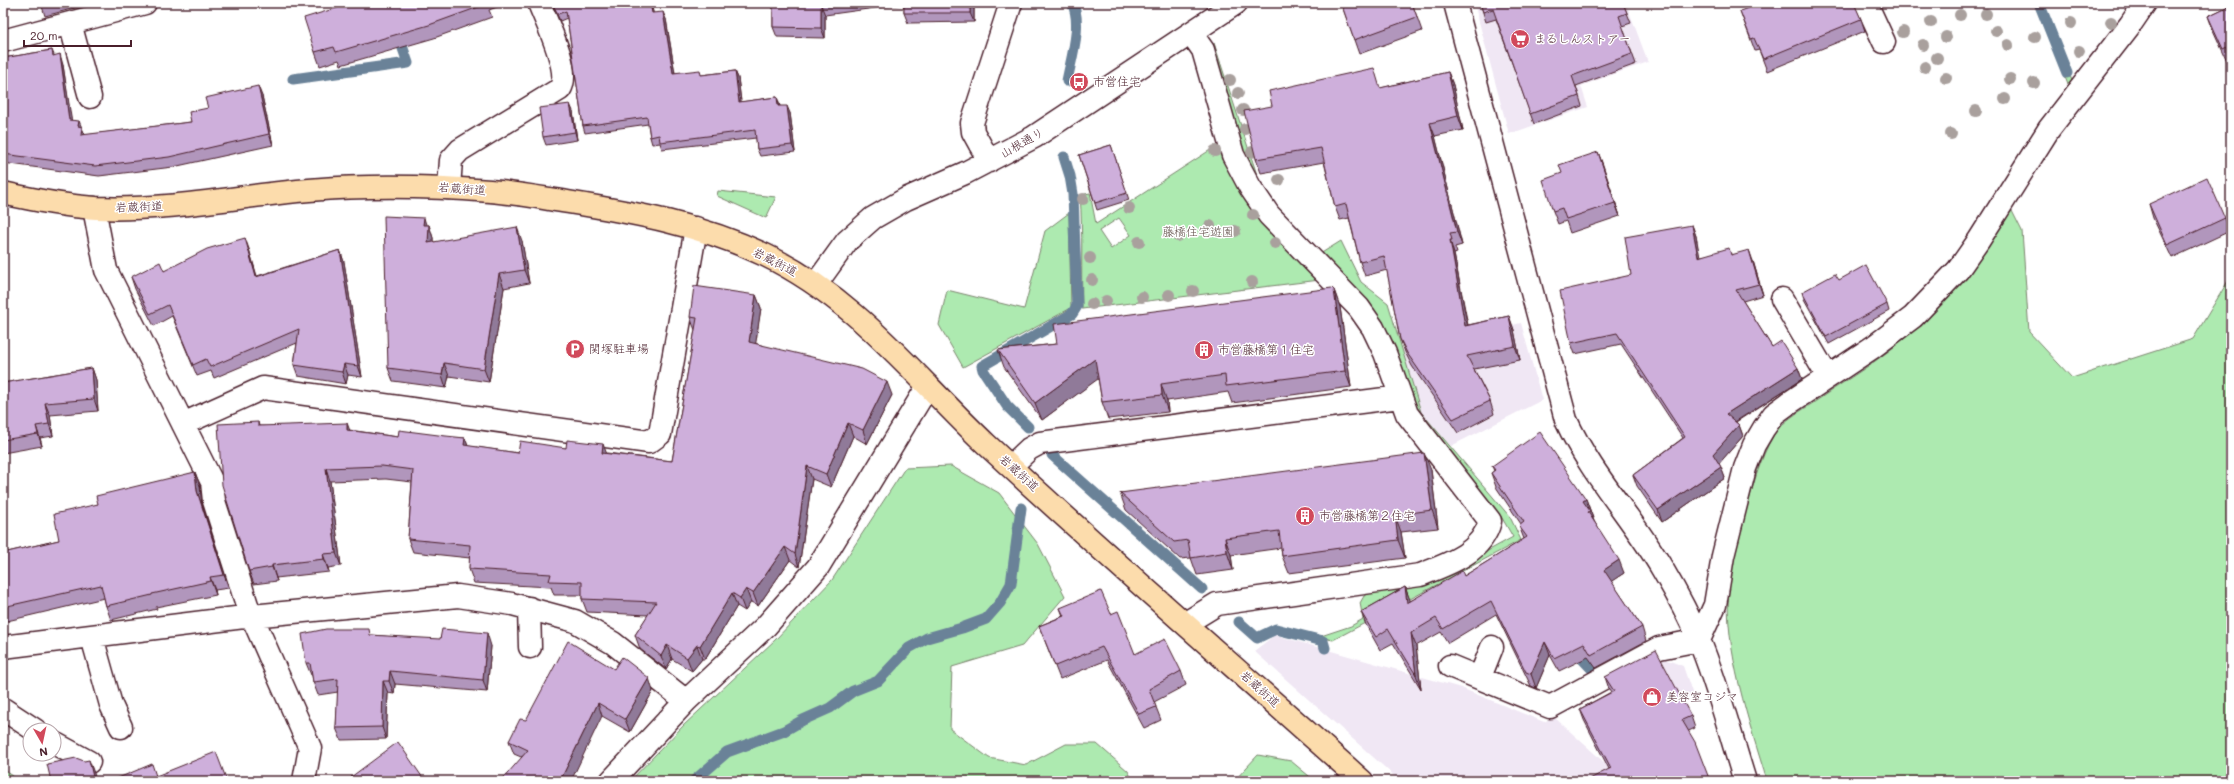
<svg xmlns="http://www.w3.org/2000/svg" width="2234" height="784" font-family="Mali,'Klee One',sans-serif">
  <rect width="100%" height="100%" fill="#fff"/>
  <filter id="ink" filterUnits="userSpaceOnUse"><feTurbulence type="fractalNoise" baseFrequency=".025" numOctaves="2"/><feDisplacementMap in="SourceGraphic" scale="8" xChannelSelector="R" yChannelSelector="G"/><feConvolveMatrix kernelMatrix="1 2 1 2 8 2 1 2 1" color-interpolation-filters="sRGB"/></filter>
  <g filter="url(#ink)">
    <path fill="#f0e7f4" d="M1474,3h152l22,59 -67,24 7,21 -79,27z
      M1521,323l21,77 -91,46 -30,-34 -20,-61z
      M1275,635l186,53 83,34 10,-5 71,64h-225l-146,-130z
      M1665,659l18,7 10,29 -61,31 -19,-40z"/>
    <path fill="#adeab0" stroke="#7c846e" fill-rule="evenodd" d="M2035,3h5l33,80 -4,4z
      M1214,43l45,138h-1l-10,-17 -16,-44z
      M1221,143l99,137 -238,29c-1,-38 1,-76 -2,-114l10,-2 6,31zM1119,218l12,17 -20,14 -12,-18z
      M718,191l58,6 -10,21 -49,-22z
      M2011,209l11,22 7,101 43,46 121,-39 38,-63v505h-464c-17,-56 -44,-134 -38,-193 3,-28 11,-57 19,-84 6,-23 16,-58 31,-76 9,-10 23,-18 34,-25 25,-18 53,-34 77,-53 50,-39 88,-87 121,-141z
      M1069,213l2,95 -108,59 -24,-42 8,-35 77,19 21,-78z
      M1341,241l20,41 27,21 33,109 89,105 11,23 -188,100 -15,-3 33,-11 12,-7 -3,-16 4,-7 7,-3 32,-4 41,-14 69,-38 -11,-19 -82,-99 -100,-165z
      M951,466l48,27 39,51 27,52 -43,50 -70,21 -2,62 39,29 37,7 40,-21h31l31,27 5,10h-503l54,-56 91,-85 57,-60 73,-112z
      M1258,755l33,6 24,20h-81z
      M3,769l17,12h-17z"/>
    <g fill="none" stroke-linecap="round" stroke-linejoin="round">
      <path stroke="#6a8298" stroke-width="11" d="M2039,3l28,70
        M293,79l115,-16 -10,-29
        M1067,81c4,-22 16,-58 5,-78
        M1028,427l-21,-21 -24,-36 -1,-4 90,-52 5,-8 -4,-112 -3,-18 -6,-19
        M1052,455l150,134
        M1239,622l18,16 19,-9 47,12 2,7
        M1572,648l19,20
        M694,781l33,-29 57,-21 19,-11 27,-12 23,-17 25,-10 31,-33 18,-10 35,-10 24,-9 14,-16 11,-19 10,-76"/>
      <defs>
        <path id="minor" d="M1455,3l111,417c25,55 67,98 97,150 13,22 26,46 36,70 19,45 31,94 46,141
          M1866,3l18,39
          M70,23l20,74
          M3,41l142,-38
          M989,161l-16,-29 -1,-9 39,-120
          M449,188l2,-28 9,-10 100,-61c12,-18 -14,-67 -21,-86
          M94,208l12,62 106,212 2,19 33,104 63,143 -6,33
          M816,284l31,-43 26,-23 33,-19 59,-26 69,-36 202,-134
          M1782,299l46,78
          M183,424l80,-36 386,54 11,-8 36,-206
          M1011,466l18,-17 11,-6 360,-46
          M529,608l1,39
          M1186,623l31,-19 203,-29c29,-11 62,-22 70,-54l-83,-107 -22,-61 -12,-25 -14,-20 -90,-93 -19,-28 -17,-32 -30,-105 -12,-17
          M92,637l19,68 10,22
          M3,647l249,-31 206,-20 54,8 63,17 38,22 73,58
          M1450,666l100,41 109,-59 40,-8 16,-35 8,-49 22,-88 9,-23 10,-17 10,-14 15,-11 84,-56 40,-30 45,-47 21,-30 70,-111 81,-104 15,-22
          M1480,677l12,-30
          M3,709l32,21
          M54,743l35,19
          M611,781l75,-80 80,-75 52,-59 110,-181"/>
        <path id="major" d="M3,193c31,7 62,13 93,15 72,3 142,-12 213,-18 61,-5 120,-4 181,1 26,2 52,7 78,11 68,11 134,23 197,53 92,44 149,121 221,189 123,115 251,225 376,337"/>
      </defs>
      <use href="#minor" stroke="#4a1f2b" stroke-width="25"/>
      <use href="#major" stroke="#4a1f2b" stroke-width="25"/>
      <use href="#minor" stroke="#fff" stroke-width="22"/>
      <use href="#major" stroke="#fcdcac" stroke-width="22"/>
    </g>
    <g fill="#a9a09d">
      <circle cx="1986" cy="14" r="6"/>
      <circle cx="1960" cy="15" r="6"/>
      <circle cx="1931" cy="22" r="6"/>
      <circle cx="2111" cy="22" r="6"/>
      <circle cx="2071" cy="23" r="6"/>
      <circle cx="1996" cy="31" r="6"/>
      <circle cx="1903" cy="32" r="6"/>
      <circle cx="1946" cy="37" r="6"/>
      <circle cx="2035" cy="37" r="6"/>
      <circle cx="1923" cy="45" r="6"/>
      <circle cx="2008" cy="45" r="6"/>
      <circle cx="2079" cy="51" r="6"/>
      <circle cx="1937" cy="58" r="6"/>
      <circle cx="1925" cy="67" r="6"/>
      <circle cx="1946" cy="78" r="6"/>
      <circle cx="2010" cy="79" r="6"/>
      <circle cx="1230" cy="80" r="6"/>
      <circle cx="2034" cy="83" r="6"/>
      <circle cx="1238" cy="93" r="6"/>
      <circle cx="2005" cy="99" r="6"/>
      <circle cx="1243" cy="110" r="6"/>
      <circle cx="1976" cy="111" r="6"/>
      <circle cx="1245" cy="129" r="6"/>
      <circle cx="1951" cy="134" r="6"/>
      <circle cx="1215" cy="151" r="6"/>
      <circle cx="1252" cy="152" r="6"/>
      <circle cx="1279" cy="180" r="6"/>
      <circle cx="1083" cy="199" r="6"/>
      <circle cx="1129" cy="208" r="6"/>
      <circle cx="1253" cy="215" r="6"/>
      <circle cx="1210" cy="226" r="6"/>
      <circle cx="1235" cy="231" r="6"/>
      <circle cx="1178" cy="236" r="6"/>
      <circle cx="1139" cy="242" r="6"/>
      <circle cx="1275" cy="243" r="6"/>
      <circle cx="1090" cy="258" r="6"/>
      <circle cx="1092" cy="280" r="6"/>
      <circle cx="1252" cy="282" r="6"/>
      <circle cx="1193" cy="291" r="6"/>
      <circle cx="1169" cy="295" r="6"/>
      <circle cx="1142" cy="297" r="6"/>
      <circle cx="1106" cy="301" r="6"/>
      <circle cx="1092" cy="304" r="6"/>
    </g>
    <path fill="#b196bc" stroke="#4a1f2b" d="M41,3h44l1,2 -41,11z
      M353,3h155l-19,7 3,7 -58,21 -93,27 -2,-5 -19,6 -5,-14z
      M552,3h99l2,10 13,6 9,54 27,2 33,-4 3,7 3,24 36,-5 3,9 10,7 5,39 -35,4 -3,-7 -1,-11 -94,11 -2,-6 -8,1 -2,-7 -2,-13 -63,9 -2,-7 -16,-108 -7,3z
      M773,3h201v19l-66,1 -4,-10v-9l-79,11v23l-48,-1 -4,-10z
      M1341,3h71l10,28 -63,23z
      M1480,3h143l8,20 -9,3 14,38 -60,22 6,20 -48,18 -38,-105 -10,3z
      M2231,5v56l-3,2 -15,-33 -5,-14z
      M1740,11l121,8 4,12 -98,40 -8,-21 -4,1z
      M52,50l2,5 9,10 8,55 10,7 4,8 106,-13 71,-26 11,49 -100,22 -74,9 -96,-13v-105z
      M1448,72l5,13 10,45 -28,6 27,109 -7,2 2,6 -3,1 14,71 41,-9 5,14 6,30 -46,9 16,32 4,13 -36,19 -46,-67 -7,-14 -5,-13 -13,-69 -22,6 -5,-14 -11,-44 -9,2 -5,-13 -11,-45 -63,11 -5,-14 125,-71z
      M573,111l4,29 -31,5 -3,-8z
      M1111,145l18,55 -32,10 -18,-55z
      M1598,152l22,64 -50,17 -4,-12 -8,3 -5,-13 9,-38z
      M2149,204l76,14 5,13 -58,27 -19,-40z
      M426,225h3l4,13v4l89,-1 7,42 -25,5 -15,94 -40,-6 -3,12 -53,-7 -5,-13z
      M1692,225l4,11 3,20 33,-2 21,7 10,34 -20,6 29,46 26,21 4,11 -66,43 3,3 4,11 -24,27 6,15 -63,44 -25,-36 -4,-11 50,-37 -62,-94 -46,10 -4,-11 60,-68z
      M249,249l8,27 83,-26 4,12 18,115 -14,-2 -2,9 -48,-8 -4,-11 3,-22 -83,35 -3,-7 -14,5 -25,-60 -18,10 -19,-37 -4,-12 33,-6z
      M1839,280l48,24 2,7 -60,33 -25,-45 -2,-7z
      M1334,290l6,17 11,80 -119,16 -4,-11 -61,9 1,11 -60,7 -6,-17 -4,-24 -56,42 -38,-53 -6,-17 59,-6z
      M756,295l5,13 -6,35 137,52 -25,49 -14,-8 -22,51 -19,-8 -13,88 -9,-7 -32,46 -7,-4 -6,9 -8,-5 -32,53h-3l-10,12 -20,-12 -6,10 -26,-20 -5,-14 13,-20 -61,-3 -5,-13v-4h-28l-3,-8 -77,-4 -5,-14 1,-11 -57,-6 -5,-13 4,-57 -26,-3 -56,2 11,85 -13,2 1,4 -53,6 1,3 -23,3 -5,-13 9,-149 1,4 90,4 49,7 67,1 3,8 50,7 48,-5 106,13 23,-131 -5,-13z
      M92,368l4,12 2,31 -48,4 3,21 -13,2 2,8 -39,7v-70z
      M1492,466l94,33 8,22 30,52 -13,8 31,46 4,14 -50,27 -8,-11 -29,14 -9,-16 -14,33 -5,-2 -35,-72 -48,29 -7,-11 -25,14 5,43 -28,-46 -13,7 -14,-25 -5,-13 44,-25 5,14 54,-25 60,-37 -5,-13 2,-2 -25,-37 -5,-14 3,-2z
      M1431,470l7,58 -37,4 4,26 -116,15 -7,-17 -1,-8 -50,7 2,15 -36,5 -6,-17 -11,1 -54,-49 -6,-17z
      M195,472l5,14 2,19 27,83 -14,2 1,5 -60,12 1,2 -46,11 -5,-14 -2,-8 -101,24v-69l56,-13 39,-36z
      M1060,608l51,6 24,40 46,17 5,14 -32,17 7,18 -17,8 -37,-68 -47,19 -21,-53 24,-10z
      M372,635l119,11 -4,46 -92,-8 -1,10 -6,-1 -2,46 -45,1 -5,-12 2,-36 -20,3 -5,-13 -1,-7h-1l-5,-12z
      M614,669l39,22 -23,41 -28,-16 -81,41 -7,-3 -5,-13 17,-21z
      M1605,677l86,39 4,12 -86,41 -25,-49 -4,-11 31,-17 -2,-3z"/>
    <path fill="#907a99" stroke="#4a1f2b" d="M650,3h1l4,17 -3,-7z
      M970,3h4v19l-4,-9z
      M821,5l4,10v23l-4,-10z
      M663,12l3,7 10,61 -3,-7z
      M60,54l3,11 10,65 -4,-10z
      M735,71l3,7 4,31 -3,-7z
      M1448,72l5,13 10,45 -5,-14z
      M258,86l4,10 11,49 -4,-11z
      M777,97l2,7 1,9 -2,-7z
      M570,104l3,7 4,29 -2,-8z
      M787,106l3,7 5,39 -3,-7z
      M79,121l7,16 -2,9 -6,-20z
      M1430,123l5,13 27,109 -5,-13z
      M1598,152l5,13 17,51 -5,-13z
      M424,218l4,13 -5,-6z
      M429,225l4,13v18l-5,-13z
      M1692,225l4,11 6,32 -4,-11z
      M517,227l5,14 7,42 -5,-13z
      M245,238l4,11 11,39 -4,-11z
      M1450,240l4,14 16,85 -5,-13z
      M340,250l4,12 18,115 -4,-11z
      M1749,250l4,11 10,34 -4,-11z
      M499,274l5,14 -15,94 -5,-13z
      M1334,290l6,17 11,80 -6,-16z
      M756,295l5,13 -7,47 -5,-13z
      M1509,316l5,14 6,30 -5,-14z
      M1095,359l7,17 -60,44 -7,-17z
      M444,363l5,13 -3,12 -4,-13z
      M344,364l4,11 -2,9 -4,-12z
      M92,368l4,12 2,31 -4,-12z
      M1798,368l4,11 -72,46 -4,-11z
      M887,382l5,13 -25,49 -4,-14z
      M1161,384l6,17 1,11 -6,-17z
      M45,403l5,12 3,21 -4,-12z
      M347,423l5,13 -5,-6z
      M848,423l5,13 -22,51 -5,-13z
      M1739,425l4,11 -26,30 -4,-12z
      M36,426l4,12 2,8 -4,-12z
      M465,438l5,14 -6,-7z
      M603,444l5,13 -6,-4z
      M1424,453l7,17 7,58 -6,-18z
      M807,466l5,13 -13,88 -4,-13z
      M1721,467l4,11 -63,44 -4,-12z
      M326,468l4,13 11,85 -5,-13z
      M195,472l5,14 2,19 27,83 -5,-13 -27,-84z
      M1586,499l9,25 -2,2 -10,-25z
      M1395,515l6,17 4,26 -7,-18z
      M1225,538l6,17 2,15 -6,-18z
      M785,547l5,13 -32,46 -5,-13z
      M323,554l5,14 1,4 -5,-13z
      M1619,560l5,13 -15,10 -5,-13z
      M272,565l4,13 1,3 -5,-14z
      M210,577l5,13 1,5 -5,-14z
      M1405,587l5,13 2,16 -5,-13z
      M746,589l5,13 -6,9 -5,-13z
      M732,593l5,13 -32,53 -5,-13z
      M487,633l4,13 -4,46 -4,-12z
      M1411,633l5,13 5,43 -5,-14z
      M1545,642l5,13 -14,33 -5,-14z
      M667,645l5,14 -6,10 -5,-13z
      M697,645l5,14 -10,12 -5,-13z
      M390,671l5,13 -1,10 -5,-13z
      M649,678l4,13 -23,41 -5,-13z
      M383,681l5,12 -2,46 -4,-12z
      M598,703l4,13 -31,65h-11z
      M89,760l5,13 2,8h-2z"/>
    <path fill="#ceafdb" stroke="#4a1f2b" d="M41,3h10l-10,3z
      M353,3h134v1l-58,21 -93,27 -2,-5 -19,5 -11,-34z
      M552,3h98l2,10 11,-1 10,61 27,-3 1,5 34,-4 4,31 38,-5 1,9h9l5,39 -35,4 -2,-19 -95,12 -1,-7 -9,2 -3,-20 -64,9 -17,-115 -8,3z
      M773,3h66l-18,2v23l-48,-1z
      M904,3h66v10h-66z
      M1341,3h71l5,14 -63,23z
      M1480,3h143l4,10 -8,3 13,38 -60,22 7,20 -49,18 -37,-105 -10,3z
      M1761,3h93l7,16 -98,40 -9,-21 -3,1 -11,-28z
      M2231,5v45l-2,-4 -6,3 -15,-33z
      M52,50l1,6 7,-2 9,66 10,1 -1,5 4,1 -1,8 110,-13 -2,-10 19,-4 -3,-10 53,-12 11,48 -100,23 -74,9 -92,-12v-96z
      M1374,68l6,20 68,-16 10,44 -28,7 27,109 -7,1 2,7h-2l15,86 44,-10 6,30 -48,10 23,45 -37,18 -46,-66 -7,-14 -16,-83 -24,6 -14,-58 -11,3 -14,-59 -65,11 -12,-48 28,-5 -3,-15z
      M570,104l5,28 -32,5 -4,-29z
      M1111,145l16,48 -32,10 -16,-48z
      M1598,152l17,51 -49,16 -4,-11 -9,3 -10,-31 19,-7 -3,-8z
      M2207,177l18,41 -58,27 -18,-41z
      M384,216l40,2 -1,7h6l-1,18 89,-16 7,43 -25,4 -15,95 -40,-6 -2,12 -54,-7z
      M1692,225l6,32 31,-9 2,7 18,-5 10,34 -23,6 36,57 9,-6 17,27 -72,46 13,11 -26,29 8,13 -63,43 -25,-35 52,-38 -68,-104 -46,10 -11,-52 71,-16 -6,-38z
      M245,238l11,39 84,-27 18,116 -14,-2 -2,8 -48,-7 5,-36 -89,38 -4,-8 -13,6 -25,-60 -18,9 -19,-37 29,-15 4,9 43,-22z
      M1866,265l21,39 -61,33 -24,-45 33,-18 4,6z
      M694,286l62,9 -7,47 113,27 25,13 -24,48 -15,-7 -22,51 -19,-8 -12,88 -10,-7 -32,46 -7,-4 -6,9 -8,-5 -32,53 -3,-1 -10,13 -20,-13 -6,11 -26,-21 21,-33 -74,-3v-17l-33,-1 2,-7 -82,-5 1,-24 -62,-6 5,-69 -31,-4 -56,2 10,85 -13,1 1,5 -52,6v2l-23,4 -27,-86 -4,-61 40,-2v4l89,-3v7l51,7 1,-7 47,6 19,2 -1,7 54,8 2,-12 46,7 1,-8 36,4 -1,9 70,8 25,-143 -7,-1z
      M1332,288l2,2 11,81 -119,15 -1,-11 -64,9 1,11 -60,7 -7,-43 -60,44 -37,-53 59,-6 -3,-20z
      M92,368l2,31 -49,4 4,21 -13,2 2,8 -35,6v-57z
      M1540,432l46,67 -3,2 7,10 -2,1 31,48 -15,10 38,57 -51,28 -7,-12 -30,15 -9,-16 -14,32 -5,-2 -35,-71 -48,28 -7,-11 -25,15 5,42 -28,-46 -12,8 -15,-25 44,-25 2,16 55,-32 2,5 63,-39 -8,-11 5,-4 -33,-49 4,-3 -3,-4z
      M1424,453l8,57 -37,5 3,25 -116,16 -3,-25 -54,7 2,14 -36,6 -3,-18 -14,2 -54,-49z
      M195,472l2,19 27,84 -14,2 1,4 -59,13v1l-46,11 -5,-21 -98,22v-54l56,-13 -5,-26 44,-10 -2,-8z
      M1101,591l10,23 7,-3 17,43 30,-15 16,32 -32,18 7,18 -17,7 -37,-67 -47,19 -16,-40 25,-10 -4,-8z
      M326,629h43l1,6 70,4 2,-10 45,4 -4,47 -93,-9 -1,10h-6l-1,46 -46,1 2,-49 -25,3 -3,-19h-4l-4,-29z
      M568,641l46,28 8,-12 27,21 -24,41 -27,-16 -38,78h-59l27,-31 -19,-9 11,-22 6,1z
      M1656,650l35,66 -9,4 13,22 15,39h-124l25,-13 -31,-59 34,-18 -9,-14z
      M398,742l27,39h-71l-3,-4z
      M216,752l11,29h-116l41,-17 4,12z
      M76,758l8,3 5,-1 5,21h-43l-4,-17z"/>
  </g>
  <defs>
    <symbol id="supermarket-disc" viewBox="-11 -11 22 22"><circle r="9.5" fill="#d1495b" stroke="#fff"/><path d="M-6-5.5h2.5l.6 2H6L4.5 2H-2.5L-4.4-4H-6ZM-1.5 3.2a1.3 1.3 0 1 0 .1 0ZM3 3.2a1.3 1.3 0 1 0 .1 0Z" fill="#fff"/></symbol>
    <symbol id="bus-disc" viewBox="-11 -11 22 22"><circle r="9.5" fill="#d1495b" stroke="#fff"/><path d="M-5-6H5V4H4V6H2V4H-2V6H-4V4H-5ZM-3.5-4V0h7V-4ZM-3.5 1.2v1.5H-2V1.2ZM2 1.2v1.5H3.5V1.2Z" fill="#fff"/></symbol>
    <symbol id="parking-disc" viewBox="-11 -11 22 22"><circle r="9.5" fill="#d1495b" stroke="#fff"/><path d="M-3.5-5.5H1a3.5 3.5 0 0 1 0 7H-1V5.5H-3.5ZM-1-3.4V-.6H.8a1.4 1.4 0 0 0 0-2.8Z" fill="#fff"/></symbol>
    <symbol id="building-disc" viewBox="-11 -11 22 22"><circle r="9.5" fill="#d1495b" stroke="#fff"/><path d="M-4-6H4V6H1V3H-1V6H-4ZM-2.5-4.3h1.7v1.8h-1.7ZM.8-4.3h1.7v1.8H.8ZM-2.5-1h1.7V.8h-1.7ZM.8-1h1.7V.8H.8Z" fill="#fff"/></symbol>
    <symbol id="shop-disc" viewBox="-11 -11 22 22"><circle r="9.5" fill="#d1495b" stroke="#fff"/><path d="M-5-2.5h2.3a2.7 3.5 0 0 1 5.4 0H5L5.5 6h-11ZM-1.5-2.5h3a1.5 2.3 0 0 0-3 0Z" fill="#fff"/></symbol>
  </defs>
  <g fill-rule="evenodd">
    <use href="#supermarket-disc" x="1509" y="28" width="22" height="22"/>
    <use href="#bus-disc" x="1068" y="71" width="22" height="22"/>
    <use href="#parking-disc" x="564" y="338" width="22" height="22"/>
    <use href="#building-disc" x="1193" y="339" width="22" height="22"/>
    <use href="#building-disc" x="1294" y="505" width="22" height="22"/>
    <use href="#shop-disc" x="1641" y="686" width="22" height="22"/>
  </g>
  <g text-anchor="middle" stroke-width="3" stroke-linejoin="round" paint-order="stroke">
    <g font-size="12" fill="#4a1f2b" stroke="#fff" text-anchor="start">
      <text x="1534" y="43">まるしんストアー</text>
      <text x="1093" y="86">市営住宅</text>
      <text x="589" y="353">関塚駐車場</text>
      <text x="1218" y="354">市営藤橋第１住宅</text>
      <text x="1319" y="520">市営藤橋第２住宅</text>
      <text x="1666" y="701">美容室コジマ</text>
    </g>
    <g font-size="12" fill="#4a1f2b" stroke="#fff">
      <text transform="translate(1022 143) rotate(-30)" y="4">山根通り</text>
      <text transform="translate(462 189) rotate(4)" y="4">岩蔵街道</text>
      <text transform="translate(139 207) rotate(-2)" y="4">岩蔵街道</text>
      <text transform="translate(775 262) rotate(27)" y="4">岩蔵街道</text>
      <text transform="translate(1019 473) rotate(42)" y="4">岩蔵街道</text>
      <text transform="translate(1260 689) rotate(42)" y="4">岩蔵街道</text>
    </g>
    <g font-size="12" fill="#63524c" stroke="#fff">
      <text x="1198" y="236">藤橋住宅遊園</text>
    </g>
  </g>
  <rect width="2234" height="784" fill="none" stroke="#fff" stroke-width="16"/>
  <rect x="8" y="8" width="2218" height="768" fill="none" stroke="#4a1f2b" stroke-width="1.5" filter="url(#ink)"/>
  <g transform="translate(42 742) rotate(171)"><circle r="19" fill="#ffffff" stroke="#b7a5aa"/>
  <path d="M0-3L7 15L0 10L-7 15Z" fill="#d1495b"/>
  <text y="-6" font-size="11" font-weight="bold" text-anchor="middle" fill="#4a1f2b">N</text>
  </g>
  <path d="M24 40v6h107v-6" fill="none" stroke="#4a1f2b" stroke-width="2"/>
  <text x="30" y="40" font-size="12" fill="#4a1f2b" stroke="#ffffff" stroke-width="3" paint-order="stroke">20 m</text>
</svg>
